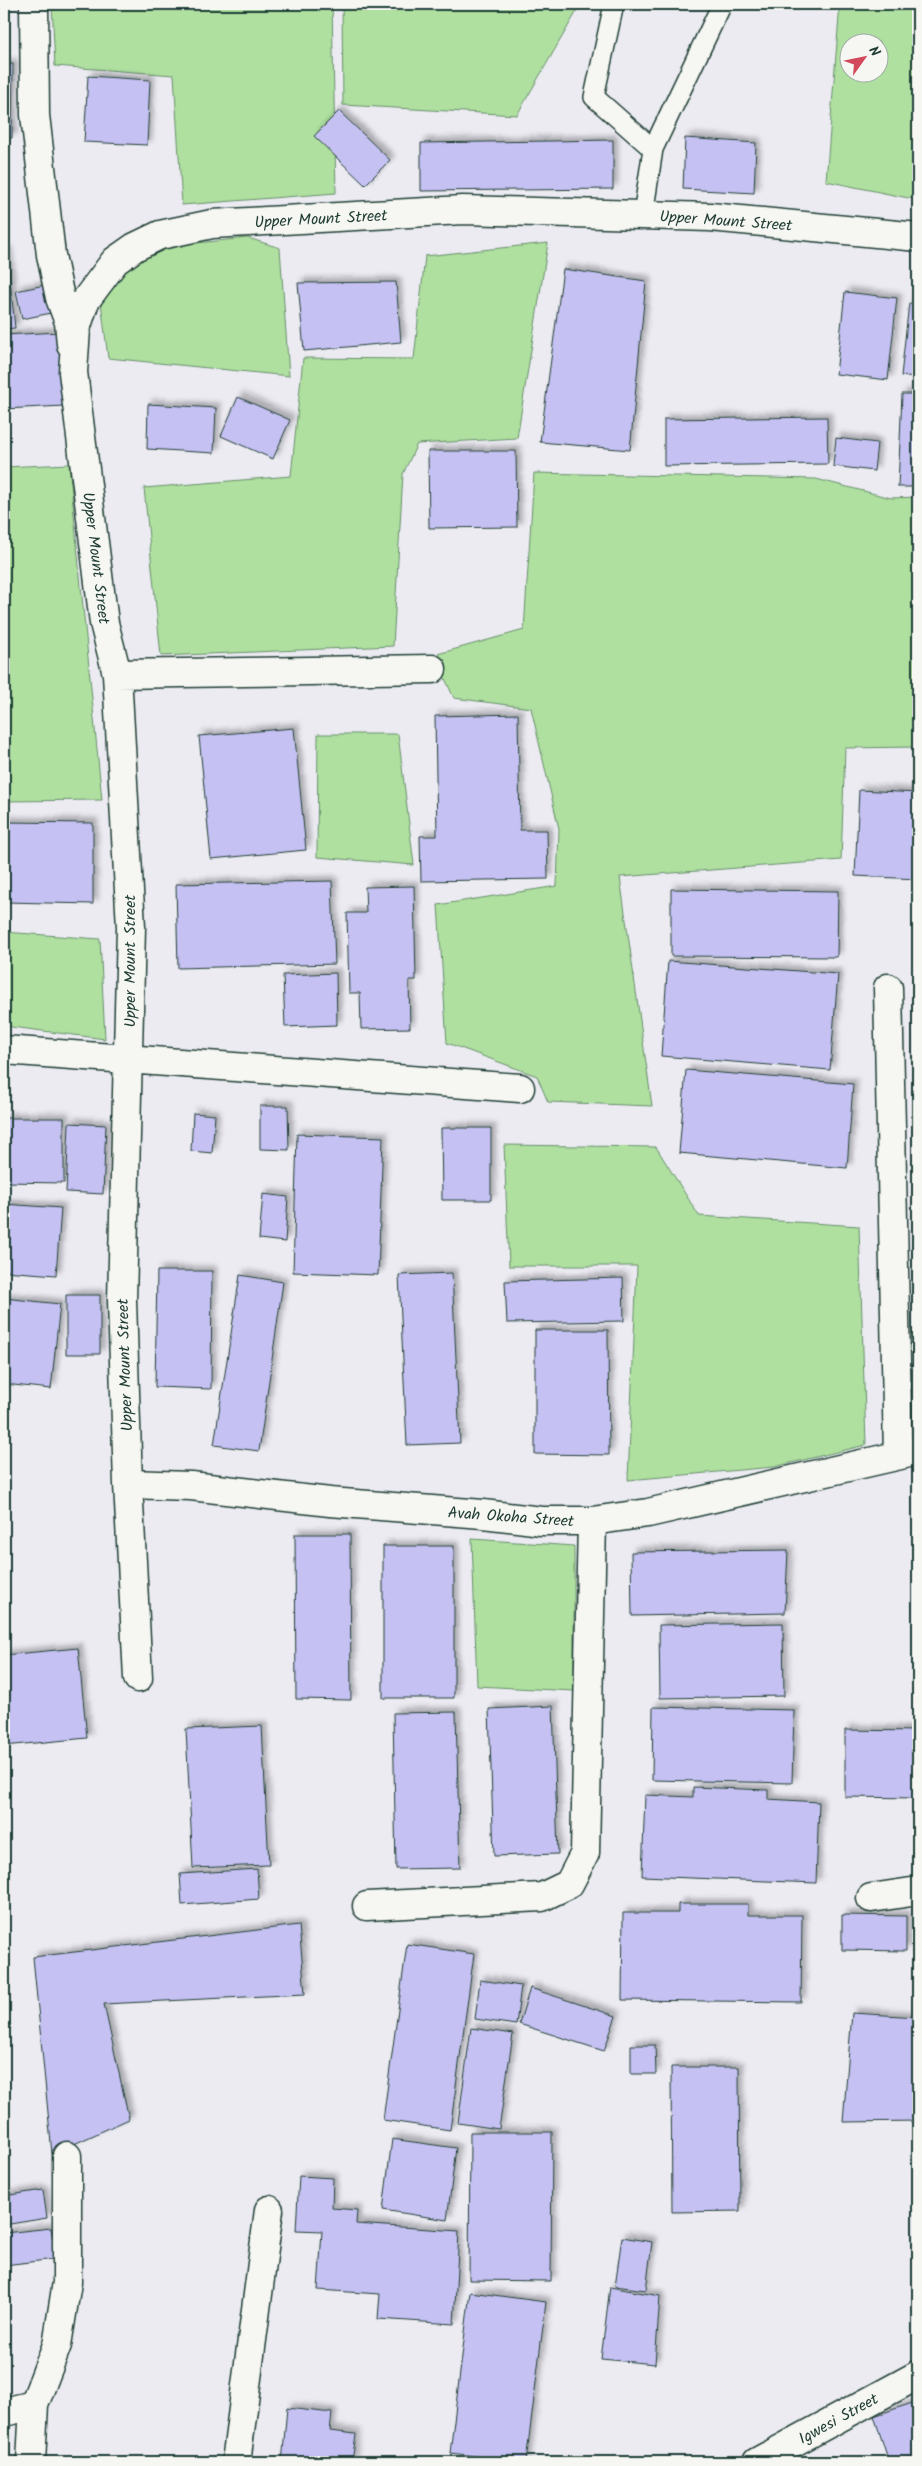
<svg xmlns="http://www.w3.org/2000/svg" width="922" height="2466" font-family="Kalam,sans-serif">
  <defs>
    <filter id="shadow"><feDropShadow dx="4.5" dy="-4.5" stdDeviation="2.5" flood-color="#0004"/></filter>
  </defs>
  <rect width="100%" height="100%" fill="#ecebf2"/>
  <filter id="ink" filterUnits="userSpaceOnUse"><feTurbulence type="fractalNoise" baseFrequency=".02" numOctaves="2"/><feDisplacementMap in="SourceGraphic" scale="10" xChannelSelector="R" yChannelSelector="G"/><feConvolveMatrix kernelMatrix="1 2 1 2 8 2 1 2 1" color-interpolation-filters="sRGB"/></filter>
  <g filter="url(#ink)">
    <path fill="#afe0a0" stroke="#678e6a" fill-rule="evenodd" d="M52,4h280l4,189 -154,12 -8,-130 -119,-9z
      M342,4h239l-64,111 -174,-10z
      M840,4h78v196l-92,-19zM850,42h30v30h-30z
      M248,238l32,10 9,128 -181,-18 -7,-56 24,-33 21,-12 30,-12z
      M548,243l-31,195 -100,6 -14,30 -10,172 -232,10 -17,-168 147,-12 12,-118 111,1 11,-103z
      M69,464l33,336 -98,1v-334z
      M534,473l282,6 75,19 27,-1v250l-73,1 -4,112 -221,17 32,229 -104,-4 -11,-26 -90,-33 -9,-138 119,-19 2,-57 -28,-121 -77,-10 -20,-43 90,-25z
      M318,734h80l16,131 -97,-8z
      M4,932l96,7 5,100 -101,-13z
      M504,1145l152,2 43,69 160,10 7,219 -92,22 -146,13 9,-214h-128z
      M472,1539l102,7v145l-97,-5z"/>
    <path fill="#c6c1f3" stroke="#1f3d34" filter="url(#shadow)" d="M4,64h9l-1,74h-8z
      M88,76l62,4 -3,65 -63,-3z
      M339,111l51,49 -25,25 -51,-49z
      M685,138l71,5 -2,50 -71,-4z
      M613,140v49l-192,2v-48z
      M4,251h3l8,77 -11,1z
      M563,269l83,12 -16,169 -90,-8z
      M396,282l5,60 -97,9 -6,-68z
      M45,285l6,28 -29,6 -6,-28z
      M845,292l52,6 -9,82 -52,-6z
      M909,303l9,2v73l-17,-2z
      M59,332l5,74 -60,3v-74z
      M902,394h16v93h-20z
      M238,397l52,23 -17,39 -52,-23z
      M148,404l68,4 -2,45 -67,-4z
      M827,417l1,47 -164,2v-47z
      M836,438l41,5 -3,28 -41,-5z
      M428,451h88l1,76 -88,1z
      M518,714l2,116h27l1,49 -127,2 -1,-45h17l-2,-120z
      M294,728l12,122 -95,9 -12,-123z
      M859,790l59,3v86l-63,-3z
      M4,822l89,1v81l-89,-2z
      M332,881l3,83 -157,4 -2,-84z
      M414,886l2,94h-7l1,48 -49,1 -1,-36h-11l-2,-80h19l-1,-26z
      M671,889l167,2 -1,66 -166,-1z
      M668,961l170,13 -8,96 -169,-14z
      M336,973l1,52 -52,2 -2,-52z
      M686,1070l167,14 -6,84 -168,-15z
      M260,1106h28l1,44 -29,-1z
      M193,1113l22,2 -3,38 -21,-2z
      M4,1118h60v65l-60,-1z
      M69,1123l37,2 -3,69 -37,-2z
      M441,1128h50v72h-49z
      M297,1134l86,3 -5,138 -85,-3z
      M263,1194l25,3 -3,45 -26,-3z
      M4,1204l57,4 -5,67 -52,-4z
      M157,1271h55l-1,118 -56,-2z
      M452,1273l8,170 -53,2 -8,-170z
      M240,1275l43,7 -24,169 -45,-6z
      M623,1278l1,43 -117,2 -2,-42z
      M66,1295h34v59h-34z
      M4,1298l56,6 -9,85 -47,-5z
      M535,1330h73l1,125 -74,-1z
      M295,1534h55l1,166 -55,-1z
      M383,1546h71v152h-71z
      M788,1550l-3,63 -153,3 -1,-64z
      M783,1623l1,73 -124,2 -1,-73z
      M78,1648l9,90 -83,8v-91z
      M553,1706l5,148 -64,2 -5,-147z
      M653,1707l141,3 -2,73 -140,-3z
      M456,1712l4,156 -64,1 -3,-156z
      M262,1726l7,139 -76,3 -7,-139z
      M845,1730l73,1v67l-73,-1z
      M693,1787l75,3v9l51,3 -3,81 -174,-7 3,-81 48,2z
      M257,1869l2,30 -77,6 -2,-31z
      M678,1904h70v11h54l-1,87 -179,-2 1,-87h55z
      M842,1915l64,1v35l-64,-1z
      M299,1925l6,69 -201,10 25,115 -77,35 -19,-197z
      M407,1944l67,10 -24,176 -67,-10z
      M480,1980l41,6 -5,39 -41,-6z
      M530,1988l86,28 -12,35 -85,-27z
      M852,2013l66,4v104l-75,1z
      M471,2028l42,6 -14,95 -41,-6z
      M631,2045h24l1,29h-25z
      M671,2067h68l1,144 -68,1z
      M470,2132h82l-1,149 -82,-1z
      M392,2139l64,9 -9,72 -64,-10z
      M299,2176l34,2 -1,30 25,2 -1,14 103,7 -5,93 -76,-5 2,-25 -62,-4 4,-59 -26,-1z
      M43,2190l4,28 -43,7v-29z
      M51,2228l4,31 -51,6v-32z
      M622,2237l30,5 -6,48 -31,-4z
      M610,2287l50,9 -5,68 -54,-5z
      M470,2292l76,10 -20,160 -76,-9z
      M918,2401v61h-29l-15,-46z
      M287,2408l45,5 -2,18 26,3 -4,28h-70z"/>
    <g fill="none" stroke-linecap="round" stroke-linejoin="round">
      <defs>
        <path id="service" d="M614,4l-20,93 59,52
          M643,215l10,-66 69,-145"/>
        <path id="minor" d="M34,4l1,111 16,140 9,43 9,24 2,22
          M117,674l315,-5
          M888,988l10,467
          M4,1050l516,38
          M128,1484l63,2 139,16 153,12 59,7h50l56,-8 270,-62
          M138,1678l-10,-194 -6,-183 9,-374 -14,-253 -13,-51 -31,-251 3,-43 9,-28 30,-40 20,-14 25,-12 52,-11 251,-14 247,7 208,20
          M871,1898l47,-7
          M367,1906l175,-9 27,-13 16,-31 7,-332
          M4,2412l30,-7
          M31,2462l3,-57 23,-60 10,-63v-126
          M236,2462l33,-252
          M757,2462l161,-87"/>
      </defs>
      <use href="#service" stroke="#1f3d34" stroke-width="22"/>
      <use href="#minor" stroke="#1f3d34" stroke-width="31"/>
      <use href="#service" stroke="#f6f6f2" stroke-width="19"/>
      <use href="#minor" stroke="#f6f6f2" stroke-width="28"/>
    </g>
  </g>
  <g text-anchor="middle" stroke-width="4.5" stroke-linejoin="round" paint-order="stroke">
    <g font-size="16" fill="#1f3d34" stroke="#f6f6f2">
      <text transform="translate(321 218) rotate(-3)" y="6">Upper Mount Street</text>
      <text transform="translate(726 220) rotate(4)" y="6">Upper Mount Street</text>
      <text transform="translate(97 558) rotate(83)" y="6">Upper Mount Street</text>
      <text transform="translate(129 961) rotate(-90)" y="6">Upper Mount Street</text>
      <text transform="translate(124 1365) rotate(-92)" y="6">Upper Mount Street</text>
      <text transform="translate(511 1516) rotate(4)" y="6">Avah Okoha Street</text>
      <text transform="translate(838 2418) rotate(-29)" y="6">Igwesi Street</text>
    </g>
  </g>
  <rect width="922" height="2466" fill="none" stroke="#f6f6f2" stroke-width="20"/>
  <rect x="10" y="10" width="902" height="2446" fill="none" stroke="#1f3d34" stroke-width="2" filter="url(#ink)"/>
  <g transform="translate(864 58) rotate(57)"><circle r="24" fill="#f6f6f2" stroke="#a0aca6"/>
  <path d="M0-4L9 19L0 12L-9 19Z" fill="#d1495b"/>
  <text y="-8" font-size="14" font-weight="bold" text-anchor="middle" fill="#1f3d34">N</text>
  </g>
</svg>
